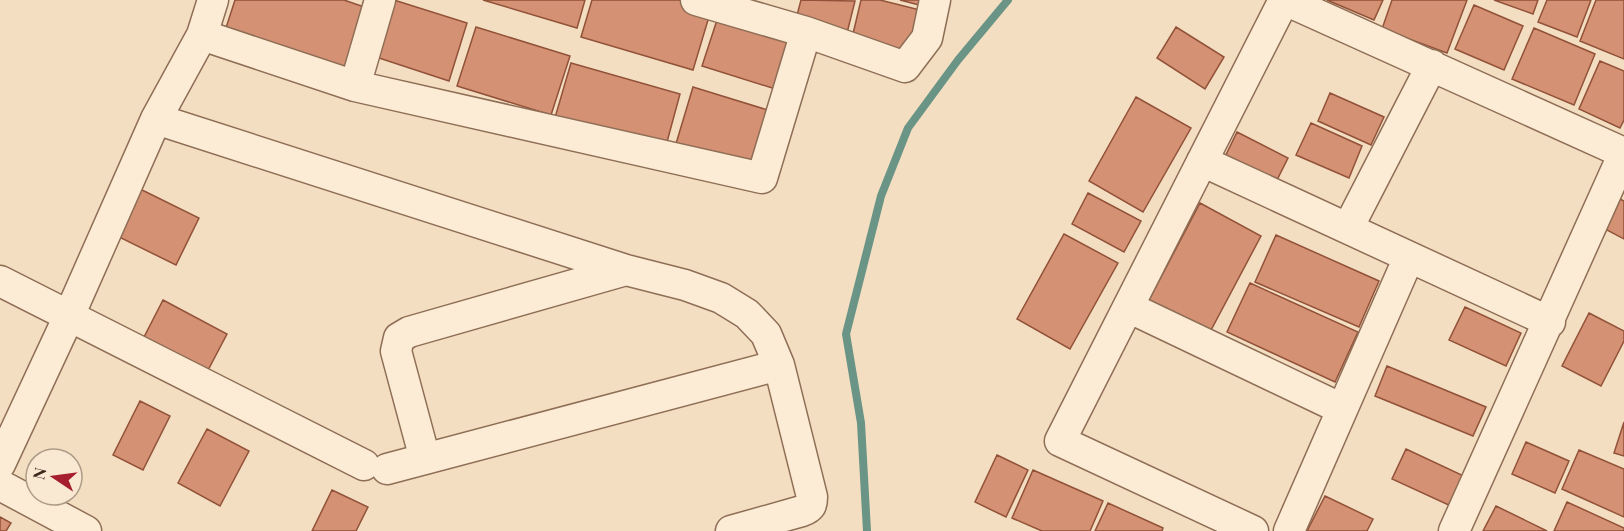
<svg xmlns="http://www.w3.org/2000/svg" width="1624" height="531" font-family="'Playfair Display',serif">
  <rect width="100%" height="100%" fill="#f3dec1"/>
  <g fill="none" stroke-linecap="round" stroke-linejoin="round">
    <path stroke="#6a9485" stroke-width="8" d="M867,531l-6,-108 -15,-89 35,-138 27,-68 50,-68 50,-60"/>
  </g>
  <path fill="#d59173" stroke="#915239" stroke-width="1.5" d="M235,0h109l26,9 -22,67 -124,-42z
    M394,0l73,23 -18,58 -73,-24z
    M483,0h102l-8,28z
    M592,0h87l32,10 -18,60 -112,-33z
    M801,0l54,1 -8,32 -51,-14z
    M861,0h19l40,10 -11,42 -57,-14z
    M900,0h24l-1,6z
    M1327,0h56l-9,20z
    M1392,0h75l-20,53 -65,-24z
    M1494,0h44l-5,14z
    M1547,0h44l-14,37 -39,-15z
    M1596,0h28v59l-44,-18z
    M1474,5l49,21 -19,44 -49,-21z
    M718,17l82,26 -15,49 -83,-26z
    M476,27l94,29 -19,59 -94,-29z
    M1176,27l48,30 -19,32 -48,-31z
    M1534,28l61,26 -21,51 -62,-26z
    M1600,61l24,10v49l-4,8 -41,-19z
    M571,63l109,31 -16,59 -110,-32z
    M693,87l78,24 -18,60 -78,-24z
    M1330,93l54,24 -13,28 -53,-24z
    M1136,97l55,31 -48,84 -54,-31z
    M1311,123l51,23 -13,32 -53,-23z
    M1237,132l51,26 -14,28 -51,-25z
    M136,187l63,31 -23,47 -63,-31z
    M1088,193l53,28 -17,31 -52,-28z
    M1620,199l4,2v38l-19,-10z
    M1200,203l61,33 -51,96 -61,-32z
    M1064,234l54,29 -48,86 -53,-30z
    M1276,235l103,46 -20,46 -104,-45z
    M1250,283l108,49 -23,50 -108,-50z
    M163,300l64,34 -21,40 -64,-33z
    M1465,307l56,26 -15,33 -57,-26z
    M1589,313l35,18v10l-23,45 -39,-20z
    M1387,366l99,41 -13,29 -98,-40z
    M140,401l30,15 -27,54 -30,-15z
    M1624,422v34l-10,-3z
    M207,429l42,22 -29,55 -42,-23z
    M1526,442l43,19 -14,32 -43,-19z
    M1406,449l60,28 -13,30 -61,-28z
    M1579,450l45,19v48l-62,-28z
    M997,455l31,15 -22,47 -31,-15z
    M1033,470l70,31 -13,30h-48l-30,-13z
    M332,490l36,17 -12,24h-44z
    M1325,496l48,23 -6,12h-60z
    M1567,502l57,26v3h-70z
    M1108,503l55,25 -1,3h-67z
    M1496,506l51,25h-64z
    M0,517l11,6 -5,8h-6z"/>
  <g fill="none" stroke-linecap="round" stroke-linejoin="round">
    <defs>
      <path id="street" d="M696,0l110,32 99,35 22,-29 8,-38
        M1285,0l339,153
        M202,35l153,51 407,92 44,-146
        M355,86l25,-86
        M156,119l470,151 59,15 36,13 26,16 19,20 13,31 33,132c0,8 -1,11 -10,14l-71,20
        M1202,161l348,161
        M1348,228l84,-163
        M0,281l364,184
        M1128,307l214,102
        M425,459l-29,-108 3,-13 10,-6 217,-62
        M0,464l69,-148 87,-197 46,-84 11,-35
        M387,469l392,-104
        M0,485l86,46
        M1253,531l-193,-90 224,-441
        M1289,531l120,-274
        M1454,531l170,-378"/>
    </defs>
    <use href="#street" stroke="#8f6e56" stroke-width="33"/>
    <use href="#street" stroke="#fcecd6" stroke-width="30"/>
  </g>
  <g transform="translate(54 477) rotate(283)"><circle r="28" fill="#f9e9d2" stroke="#ae9c89" stroke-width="1.5"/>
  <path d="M0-4.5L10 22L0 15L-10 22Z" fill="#a51f2f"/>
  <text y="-9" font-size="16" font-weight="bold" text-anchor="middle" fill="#3d281c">N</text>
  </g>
</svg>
